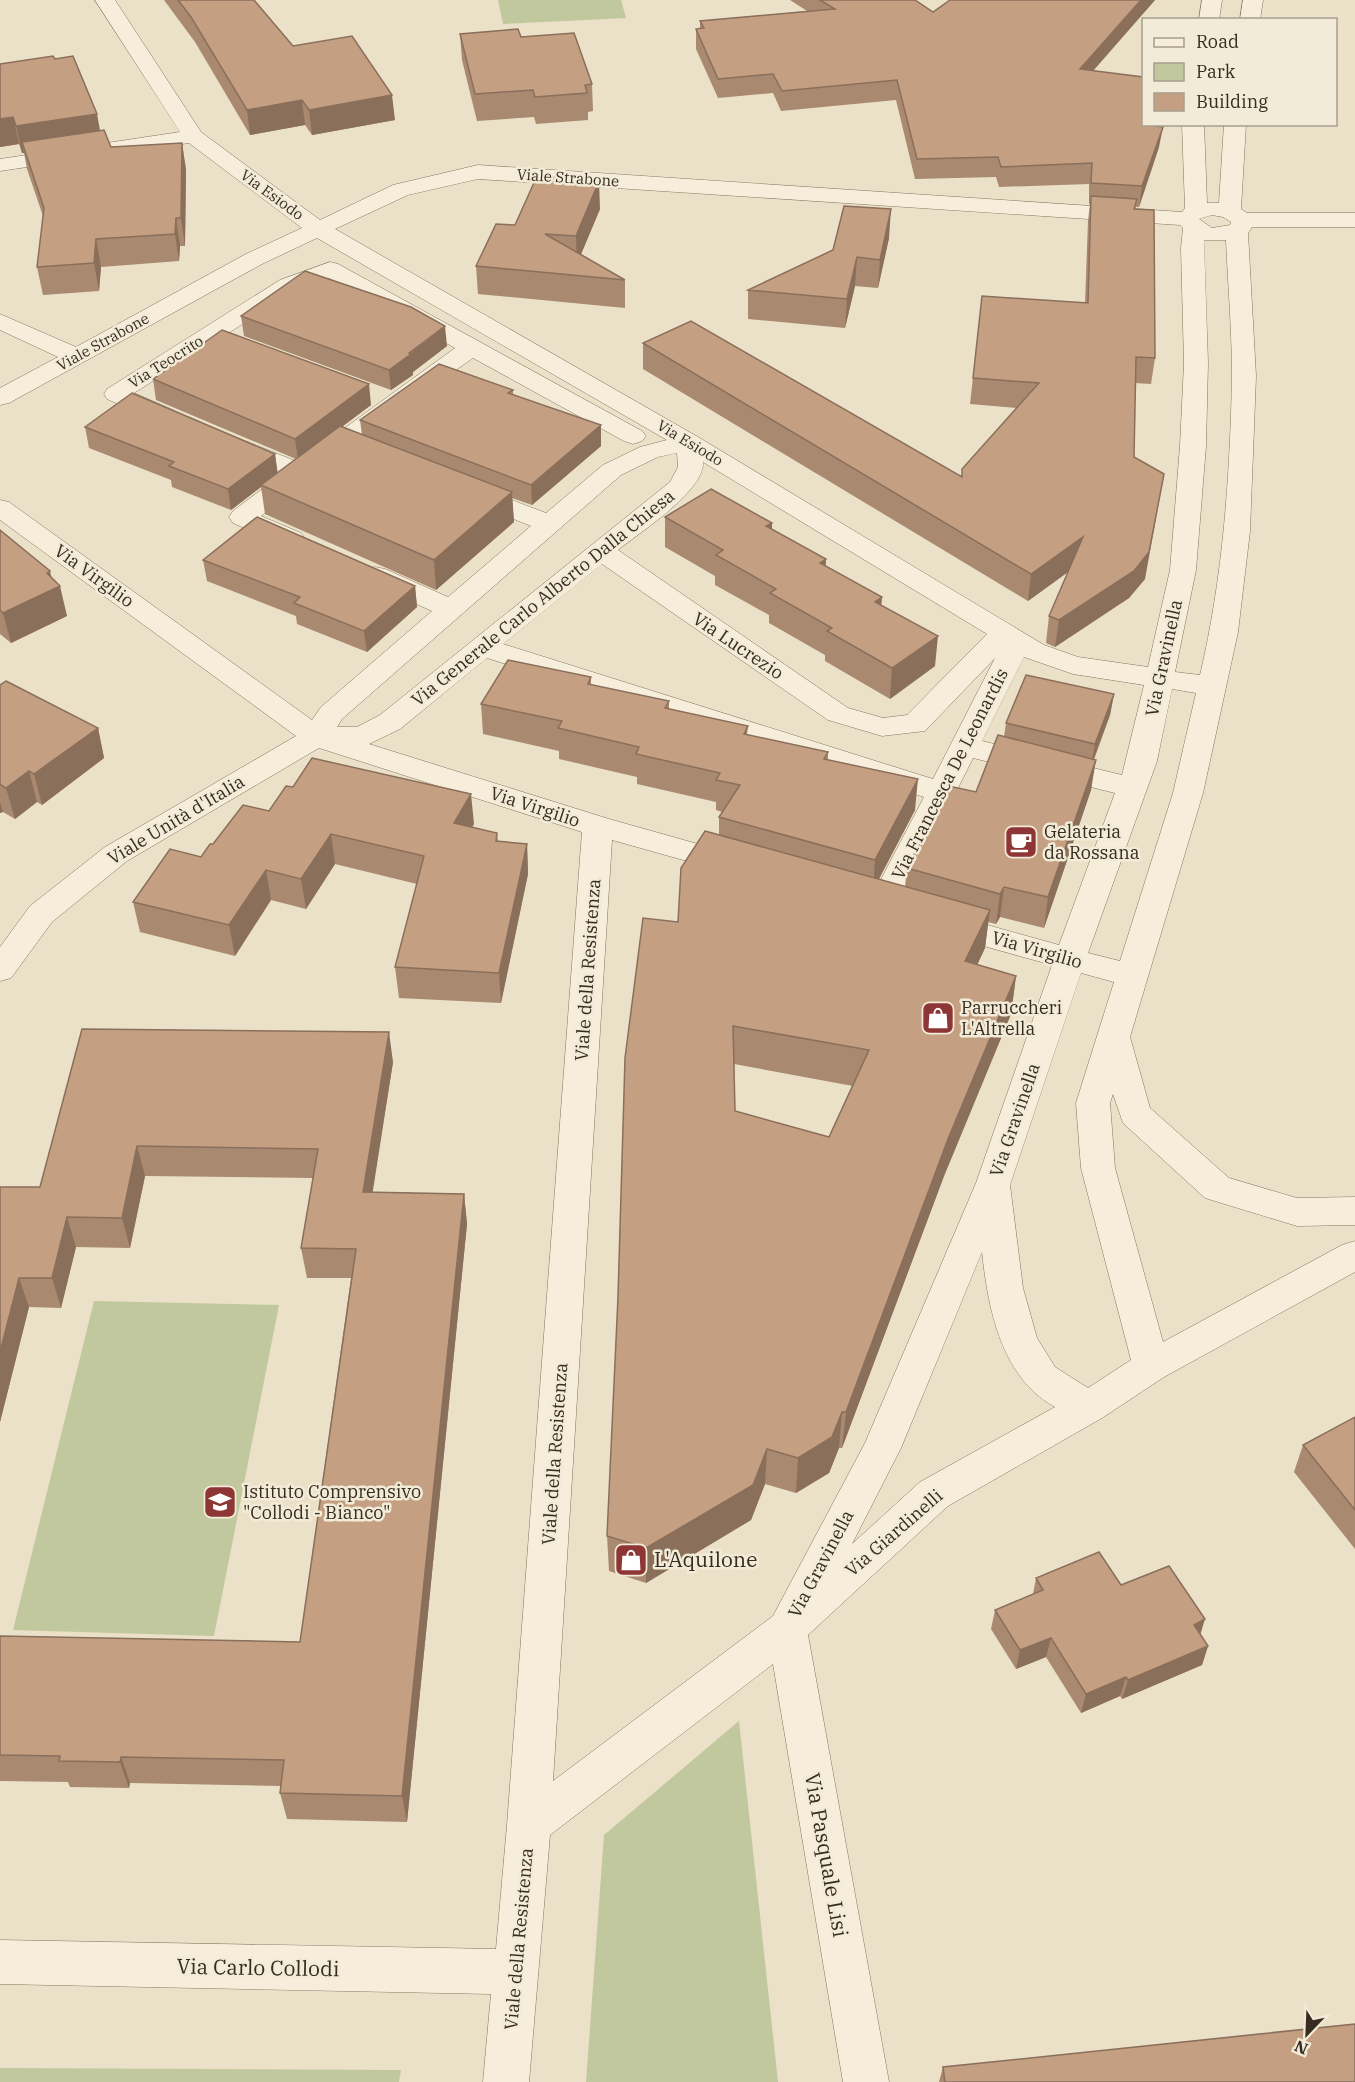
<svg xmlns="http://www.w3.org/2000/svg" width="1355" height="2082" font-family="'IBM Plex Serif',serif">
  <rect width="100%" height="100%" fill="#eae1c8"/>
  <path fill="#c2c89d" d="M498,0h123l5,18 -123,6z
    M94,1301l185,4 -65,331 -201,-6z
    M739,1721l39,361h-192l18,-247z
    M0,2068l401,2 -2,12h-399z"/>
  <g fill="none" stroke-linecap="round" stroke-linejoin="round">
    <defs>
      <path id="street" d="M95,0h20l86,132 119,88 73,-35 85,-20 704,47 3,-4 -3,-84h22l3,79h12l5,-79h22l-5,85 6,4h108v14h-103l-4,6 8,143 -6,155 -12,101 -35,161 -73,244 20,71 79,70 68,20 58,-1v28l-58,1 -92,-28 -82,-75 -10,-29 -3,9 5,65 48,174 179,-97 13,-4v31l-191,105 -62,41 -154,88 -140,129 81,447h-46l-70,-418 -223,171 -21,247h-46l8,-88 -491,-10v-44l496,9 11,-124 75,-993 -263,-84 -192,113 -75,61 -41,56 -11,3v-34l30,-41 75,-59 191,-111 -296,-216v-20l9,2 303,218 9,-13 111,-96 -67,-30 -3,-6 3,-6 10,-2 10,2 63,28 83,-71 -69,-28 -4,-5 4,-5 9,-3 9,3 66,25 57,-48 37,-18 27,-7 -350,-202 -55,26 -253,139 -9,2v-17l58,-31 -58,-27v-16l76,33 170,-93 56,-26 -113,-85 -189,28v-12l180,-27zM478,179l702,46 3,3 -2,20 3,115 -4,83 -10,124 -22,97 -70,-10 -34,-12 -346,-208 -363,-208 73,-34zM1212,215l11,2 8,5 -1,3 -18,3 -13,-9zM1204,240h22c2,46 6,92 6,137 -2,100 -9,201 -32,298l-25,-3 21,-102 10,-124 2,-83zM677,453l1,14 -8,15 -290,233 -23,12h-20l5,-8 279,-244 37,-18zM703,462l284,172 -80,81 -24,3 -35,-10 -230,-158c21,-17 88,-60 85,-88zM602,564l226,156 54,16 43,-5 70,-73 -62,121 -430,-135zM1024,657l49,17 71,11 -22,90 -140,-34zM487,658l437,139 -57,109 5,8 11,3 11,-3 5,-8 74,-148 142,35 -56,152 -115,-32 -11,3 -5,8 5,8 119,33 -76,218 -111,260 -92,173 -220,165 59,-941 121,34 11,-3 4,-7 -4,-7 -135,-38 -240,-75 31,-15zM1172,689l24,4 -23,100 -53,168 -32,-8 69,-192zM1081,973l33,9 -38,121 5,65 50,192 -43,28 -33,-21 -18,-29 -14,-50 -13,-103zM982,1252c6,56 19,126 73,155l-135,75 -68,62 49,-96z
        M1202,0h20l-3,20h-20z
        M1243,0h20l-3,20h-20z
        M330,262l8,2 304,167 4,5 -4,5 -9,3 -9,-3 -151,-83 -70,49 -142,109 40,17 4,6 -4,6c-22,5 -48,-14 -68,-22l-4,-6 4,-6 49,-37 -55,-23 -4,-5 4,-5 9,-3 9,3 53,21 157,-114 -126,-70 -33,12 -162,103 41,18 3,5 -3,5 -9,2 -9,-2 -50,-22 -3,-5 3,-5 173,-109z"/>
    </defs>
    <use href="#street" stroke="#85745f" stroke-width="1"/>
    <use href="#street" fill="#f6eedb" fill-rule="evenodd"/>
  </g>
  <path fill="#a98970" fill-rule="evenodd" d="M164,0h90l39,46 102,74 -83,15 -7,-10 -55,10 -55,-93z
    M790,0h125l18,12 17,-12h205l-62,71 50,53h5l11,23 -20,60h-3l-1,2 20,149 -4,26 -16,-1 -1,74 11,122 -16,19 -74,49 -9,-4 3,-27 19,-44 -40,29 -385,-232v-26l319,134 55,-69 -47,-4 12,-108 103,7 3,-82 2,-17h-1v-20l-90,3 -3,-10 -81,2 -19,-79 -115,11 -8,-18 -55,5 -22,-49v-20h4v-8l107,-10z
    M460,34l61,3 71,47 1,27 -5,1v8l-52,4 -2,-7 -57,4 -15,-61z
    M0,64l100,67 11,16 71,-4 4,27 -1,76h-5l-1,15 -78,6 -2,24 -56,4 -6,-28 6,-51 -16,-47 -3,-16h-2l-3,-9 -19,3z
    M600,209l-19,45 44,26v28l-147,-14 -2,-28z
    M889,238l-11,50 -23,-2 -10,42 -97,-9v-29z
    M241,316l206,30 -34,26v3l-22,15 -147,-54z
    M153,379l218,26 -29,22 20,8 -2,-15 153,-30v5l88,30v21l-69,59 -20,-7 2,24 -78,68 -171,-76 -4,-27 -30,23 -59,-23 -1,-7 -82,-32 -4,-21 190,27 2,19 19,-14 -140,-59z
    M665,517l107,6v6l54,37 56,31 -1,8 54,61 -45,33 -65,-38v-6l-56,-32v-8l-54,-30v-9l-50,-29z
    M0,530l52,48 15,38 -56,27 -11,-9z
    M203,560l212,26 2,21 -50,45 -70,-28 -1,-8 -89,-35z
    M591,677v8l78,16v8l79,17 -1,9 81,17v8l87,50 -36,69 26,8 2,-19 69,-76 28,-55 2,-14 108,-29 -4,21 -16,45 -3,30 -47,138 -44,-11 -4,7 -8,-2 -3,26 -8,17 39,11 -5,38 -67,162 -102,272h-3l-10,25 -33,20 -31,-9 -14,36 -105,63 -37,-12 -2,-35 71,-614 41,-87v-18l3,-5 -6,-2v-8l-79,-18v-7l-78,-18v-8l-76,-17 -2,-30zM734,1064l119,22 -24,51 -94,-26z
    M0,685l98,43 6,30 -62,47 -5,-3 -22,17 -12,-7 -3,1z
    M269,811l205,13 -2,3 25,6 1,8 29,3 1,30 -27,129 -102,-5 -4,-31 22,-83 -82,-20 -29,45 -35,-9 -36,56 -95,-24 -7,-30 68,-45 12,-13z
    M82,1029l311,33 -21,130 92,2 3,30 -60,598 -120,-3 -7,-26 1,-7 -151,-3 -1,5 -59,-1 -2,-5 -68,-1v-145l300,6 51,-364h-44l-6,-30 12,-70 -168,-2 -15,72 -54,-1 -15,61 -32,-1 -29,115v-235h40z
    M1355,1417v132l-61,-77 9,-27z
    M1036,1578l85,7 80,49 7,12 -6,19 -80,34 -2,-3 -39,17 -35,-56 -30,12 -25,-40 4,-19 38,-16z
    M943,2067l412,15h-416z"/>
  <path fill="#8a6f5b" d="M1141,0h14l-78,89 3,-20z
    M392,95l3,25 -83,15 -3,-25z
    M302,100l3,25 -55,10 -3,-25z
    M97,114l5,27 -80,1 2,11h-2l-6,-27z
    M13,117l6,27 -19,3v-28z
    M1163,127l-4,20 -20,60 3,-21z
    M182,143l4,27 -1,76 -4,-28z
    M599,181l1,28 -23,55 -1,-28z
    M891,209l-2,29 -11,50 2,-28z
    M176,218l4,28 -1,15 -4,-27z
    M96,239l5,28 -2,24 -5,-28z
    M857,257l-2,29 -10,42 2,-29z
    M445,326l2,20 -34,26v3l-22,15 -2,-20z
    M369,384l2,21 -73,54 -3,-20z
    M601,425v21l-69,59 -1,-20z
    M275,454l3,21 -17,10v2l-30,23 -3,-21z
    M1164,474l-19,105 -16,19 -74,49 4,-27z
    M512,492l2,30 -78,68 -2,-30z
    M772,523l-1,29 -5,-26z
    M1083,537l-4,27 -51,37 3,-27z
    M826,559l-1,30 -5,-26z
    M50,571l4,18 6,-3 7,30 -56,27 -8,-30z
    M415,586l2,21 -50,45 -3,-21z
    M882,597l-3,30 -4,-25z
    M938,636l-3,30 -45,33 2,-31z
    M1114,694l-4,21 -19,50 4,-21z
    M98,728l6,30 -62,47 -8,-31z
    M1096,760l-5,30 -47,138 4,-31z
    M29,771l8,31 -22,17 -9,-31z
    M918,779l-3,31 -42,80 2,-30z
    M471,794l3,30 -17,29 -3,-30z
    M0,802l3,10 -3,1z
    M331,834l4,30 -29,45 -5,-30z
    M527,844l1,30 -27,129 -2,-30z
    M266,870l5,30 -36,56 -6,-31z
    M1004,887l-4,30 -4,7 4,-30z
    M990,910l-5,38 -24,51 4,-38z
    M1016,976l-5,38 -67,162 -102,272 4,-36 102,-273z
    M389,1032l4,30 -25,160 -5,-30z
    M137,1146l8,30 -15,72 -8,-30z
    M464,1194l3,30 -60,598 -5,-26z
    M67,1217l9,30 -15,61 -9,-30z
    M19,1278l10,29 -29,115v-70z
    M842,1412l-3,36 -10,25 -33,20 2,-35z
    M767,1449l-2,35 -14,36 -105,63v-35z
    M1205,1619l-6,20 -5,-14z
    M1051,1638l-5,19 -30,12 4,-19z
    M1208,1646l-6,19 -80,34 6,-19z
    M1126,1677l-6,19 -39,17 5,-19z
    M121,1757l9,26 -1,5 -9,-26z"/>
  <path fill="#c59f82" stroke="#8a6f5b" stroke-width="1.5" fill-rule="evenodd" d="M178,0h76l39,46 59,-10 40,59 -83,15 -7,-10 -55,10 -56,-93z
    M820,0h95l18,12 17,-12h191l-61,69 63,8v47l20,3 -21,59 -51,-3 1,-20 -91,4 -3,-10 -81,2 -20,-79 -115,11 -9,-17 -55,5 -22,-50 8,-1 -4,-7 135,-12z
    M518,29l3,8 53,-4 18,51 -7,1 2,8 -52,4 -2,-7 -58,4 -15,-60z
    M53,56l2,3 18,-3 24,58 -81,12 -3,-9 -13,2v-55z
    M104,130l7,17 71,-4 -1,75h-5l-1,16 -79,5 -2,24 -57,4 7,-59 -22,-66z
    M537,176l62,5 -23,55 -31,-2 80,46 -149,-14 20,-42 19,1z
    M1091,196l46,3 -3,10 20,1 1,148 -19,-1 -2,100 30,17 -15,78 -15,19 -75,49 -10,-4 34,-79 -52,37 -388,-231 48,-22 271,156v-8l77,-86 -66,-5 9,-82 106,7z
    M844,206l47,3 -11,51 -23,-3 -10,42 -99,-9 85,-40z
    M305,271l106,36 34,19 -36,27 2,1 -22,16 -148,-54z
    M222,330l147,54 -74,55 -142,-60z
    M439,364l74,26 -5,3 93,32 -70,60 -171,-65z
    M132,393l143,61 -47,35 -59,-23 5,-4 -89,-35z
    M340,426l172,66 -78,68 -173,-75z
    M711,489l61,34 -6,3 60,33 -6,4 62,34 -7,5 63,34 -46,32 -65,-37 5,-3 -62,-35 6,-4 -60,-34 7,-5 -58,-33z
    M257,517l158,69 -51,45 -70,-28 6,-6 -97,-37z
    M0,530l50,41 -3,2 13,13 -57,27 -3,-3z
    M508,660l83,17 -3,7 81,17 -4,7 83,18 -4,8 84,18 -4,7 94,20 -43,81 -156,-43 21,-32 -24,-5 4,-7 -84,-19 3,-7 -81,-19 4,-7 -81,-17z
    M1026,675l88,19 -19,50 -89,-21z
    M6,681l92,47 -64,46 -5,-3 -23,17 -6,-4v-99z
    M998,735l98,25 -48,137 -44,-10 -4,7 -93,-26 42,-82 27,6z
    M312,758l159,36 -17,29 43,10 -1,8 31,3 -28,129 -104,-6 29,-111 -93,-22 -30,45 -35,-9 -37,55 -96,-23 37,-53 31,8 9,-13h3l30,-39 26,6 17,-25 7,1z
    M705,831l285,79 -25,51 51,15 -68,163 -102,273h-4l-10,25 -34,21 -31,-9 -14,36 -107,63 -39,-12 11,-239 7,-239 18,-140 35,4 3,-54zM733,1026l136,24 -40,87 -94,-26z
    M82,1029l307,3 -26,160 101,2 -62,602 -122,-3 4,-33 -163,-3 -1,5 -61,-1 1,-5 -60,-1v-119l300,6 56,-393 -55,-1 17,-99 -181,-3 -15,72 -55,-1 -15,61h-33l-19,74v-165h40z
    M1355,1417v93l-52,-65z
    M1099,1552l22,33 48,-19 36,53 -11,6 14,21 -80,34 -2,-3 -40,17 -35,-56 -31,12 -25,-40 48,-20 -7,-12z
    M1355,2024v58h-410l-2,-15z"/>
  <defs>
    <symbol id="cafe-square" viewBox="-11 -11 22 22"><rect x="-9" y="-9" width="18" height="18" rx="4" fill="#8e3535" stroke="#f2ebd7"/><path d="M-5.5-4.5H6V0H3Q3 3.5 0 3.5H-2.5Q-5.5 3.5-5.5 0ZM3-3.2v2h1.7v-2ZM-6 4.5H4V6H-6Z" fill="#fff"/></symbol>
    <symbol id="shop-square" viewBox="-11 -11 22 22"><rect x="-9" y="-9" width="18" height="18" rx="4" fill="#8e3535" stroke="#f2ebd7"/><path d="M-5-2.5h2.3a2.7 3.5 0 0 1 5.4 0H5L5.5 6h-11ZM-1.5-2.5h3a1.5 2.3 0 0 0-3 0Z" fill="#fff"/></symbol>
    <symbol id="school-square" viewBox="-11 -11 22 22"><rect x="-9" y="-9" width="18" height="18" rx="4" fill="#8e3535" stroke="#f2ebd7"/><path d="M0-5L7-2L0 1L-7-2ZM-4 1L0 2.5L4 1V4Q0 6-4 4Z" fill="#fff"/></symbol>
  </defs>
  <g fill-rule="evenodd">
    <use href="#cafe-square" x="1002" y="823" width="38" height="38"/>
    <use href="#shop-square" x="919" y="999" width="38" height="38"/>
    <use href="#school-square" x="201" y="1483" width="38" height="38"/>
    <use href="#shop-square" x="612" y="1541" width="38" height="38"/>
  </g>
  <g text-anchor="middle" stroke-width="5" stroke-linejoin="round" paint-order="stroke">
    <g font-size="15" fill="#372c21" stroke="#f2ebd7">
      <text transform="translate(568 178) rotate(4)" y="5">Viale Strabone</text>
      <text transform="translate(272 195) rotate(36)" y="5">Via Esiodo</text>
      <text transform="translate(103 342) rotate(-29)" y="5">Viale Strabone</text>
      <text transform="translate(166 362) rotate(-32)" y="5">Via Teocrito</text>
      <text transform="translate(690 443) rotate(31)" y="5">Via Esiodo</text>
    </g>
    <g font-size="18" fill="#372c21" stroke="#f2ebd7">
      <text transform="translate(94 576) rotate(36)" y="6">Via Virgilio</text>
      <text transform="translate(543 598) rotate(-39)" y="6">Via Generale Carlo Alberto Dalla Chiesa</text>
      <text transform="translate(738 646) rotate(34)" y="6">Via Lucrezio</text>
      <text transform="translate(1164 658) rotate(-78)" y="6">Via Gravinella</text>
      <text transform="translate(950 774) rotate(-63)" y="6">Via Francesca De Leonardis</text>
      <text transform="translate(535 807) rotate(18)" y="6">Via Virgilio</text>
      <text transform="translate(176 820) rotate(-31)" y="6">Viale Unità d'Italia</text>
      <text transform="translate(1037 950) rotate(16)" y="6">Via Virgilio</text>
      <text transform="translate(588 970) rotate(-86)" y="6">Viale della Resistenza</text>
      <text transform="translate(1015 1120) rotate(-71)" y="6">Via Gravinella</text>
      <text transform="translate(555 1454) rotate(-86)" y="6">Viale della Resistenza</text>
      <text transform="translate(894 1533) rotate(-41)" y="6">Via Giardinelli</text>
      <text transform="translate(821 1564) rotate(-62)" y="6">Via Gravinella</text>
      <text transform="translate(519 1939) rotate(-85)" y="6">Viale della Resistenza</text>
    </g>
    <g font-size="18" fill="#372c21" stroke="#f2ebd7" text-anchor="start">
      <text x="1044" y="838">Gelateria<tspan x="1044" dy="21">da Rossana</tspan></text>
      <text x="961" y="1014">Parruccheri<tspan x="961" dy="21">L'Altrella</tspan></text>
      <text x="243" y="1498">Istituto Comprensivo<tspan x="243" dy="21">"Collodi - Bianco"</tspan></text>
    </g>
    <g font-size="21" fill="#372c21" stroke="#f2ebd7" text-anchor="start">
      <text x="654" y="1567">L'Aquilone</text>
    </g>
    <g font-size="21" fill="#372c21" stroke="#f2ebd7">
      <text transform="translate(826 1855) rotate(80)" y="7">Via Pasquale Lisi</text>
      <text transform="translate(258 1968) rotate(1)" y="7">Via Carlo Collodi</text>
    </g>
  </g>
  <rect x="1142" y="18" width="195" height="108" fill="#f2ebd7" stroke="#a79f8e" stroke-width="1.5"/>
  <rect x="1154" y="38" width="30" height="9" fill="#f6eedb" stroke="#a79f8e" stroke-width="1.5"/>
  <text x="1196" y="48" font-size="18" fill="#372c21">Road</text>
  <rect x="1154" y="63" width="30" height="18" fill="#c2c89d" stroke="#a79f8e" stroke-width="1.5"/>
  <text x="1196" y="78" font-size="18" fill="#372c21">Park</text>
  <rect x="1154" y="93" width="30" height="18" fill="#c59f82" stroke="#a79f8e" stroke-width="1.5"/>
  <text x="1196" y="108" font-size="18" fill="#372c21">Building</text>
  <g transform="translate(1307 2034) rotate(203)" stroke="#f2ebd7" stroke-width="4.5" paint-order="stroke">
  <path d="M0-4.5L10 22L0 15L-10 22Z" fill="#372c21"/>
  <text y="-9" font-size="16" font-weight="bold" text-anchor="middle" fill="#372c21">N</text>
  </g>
</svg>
